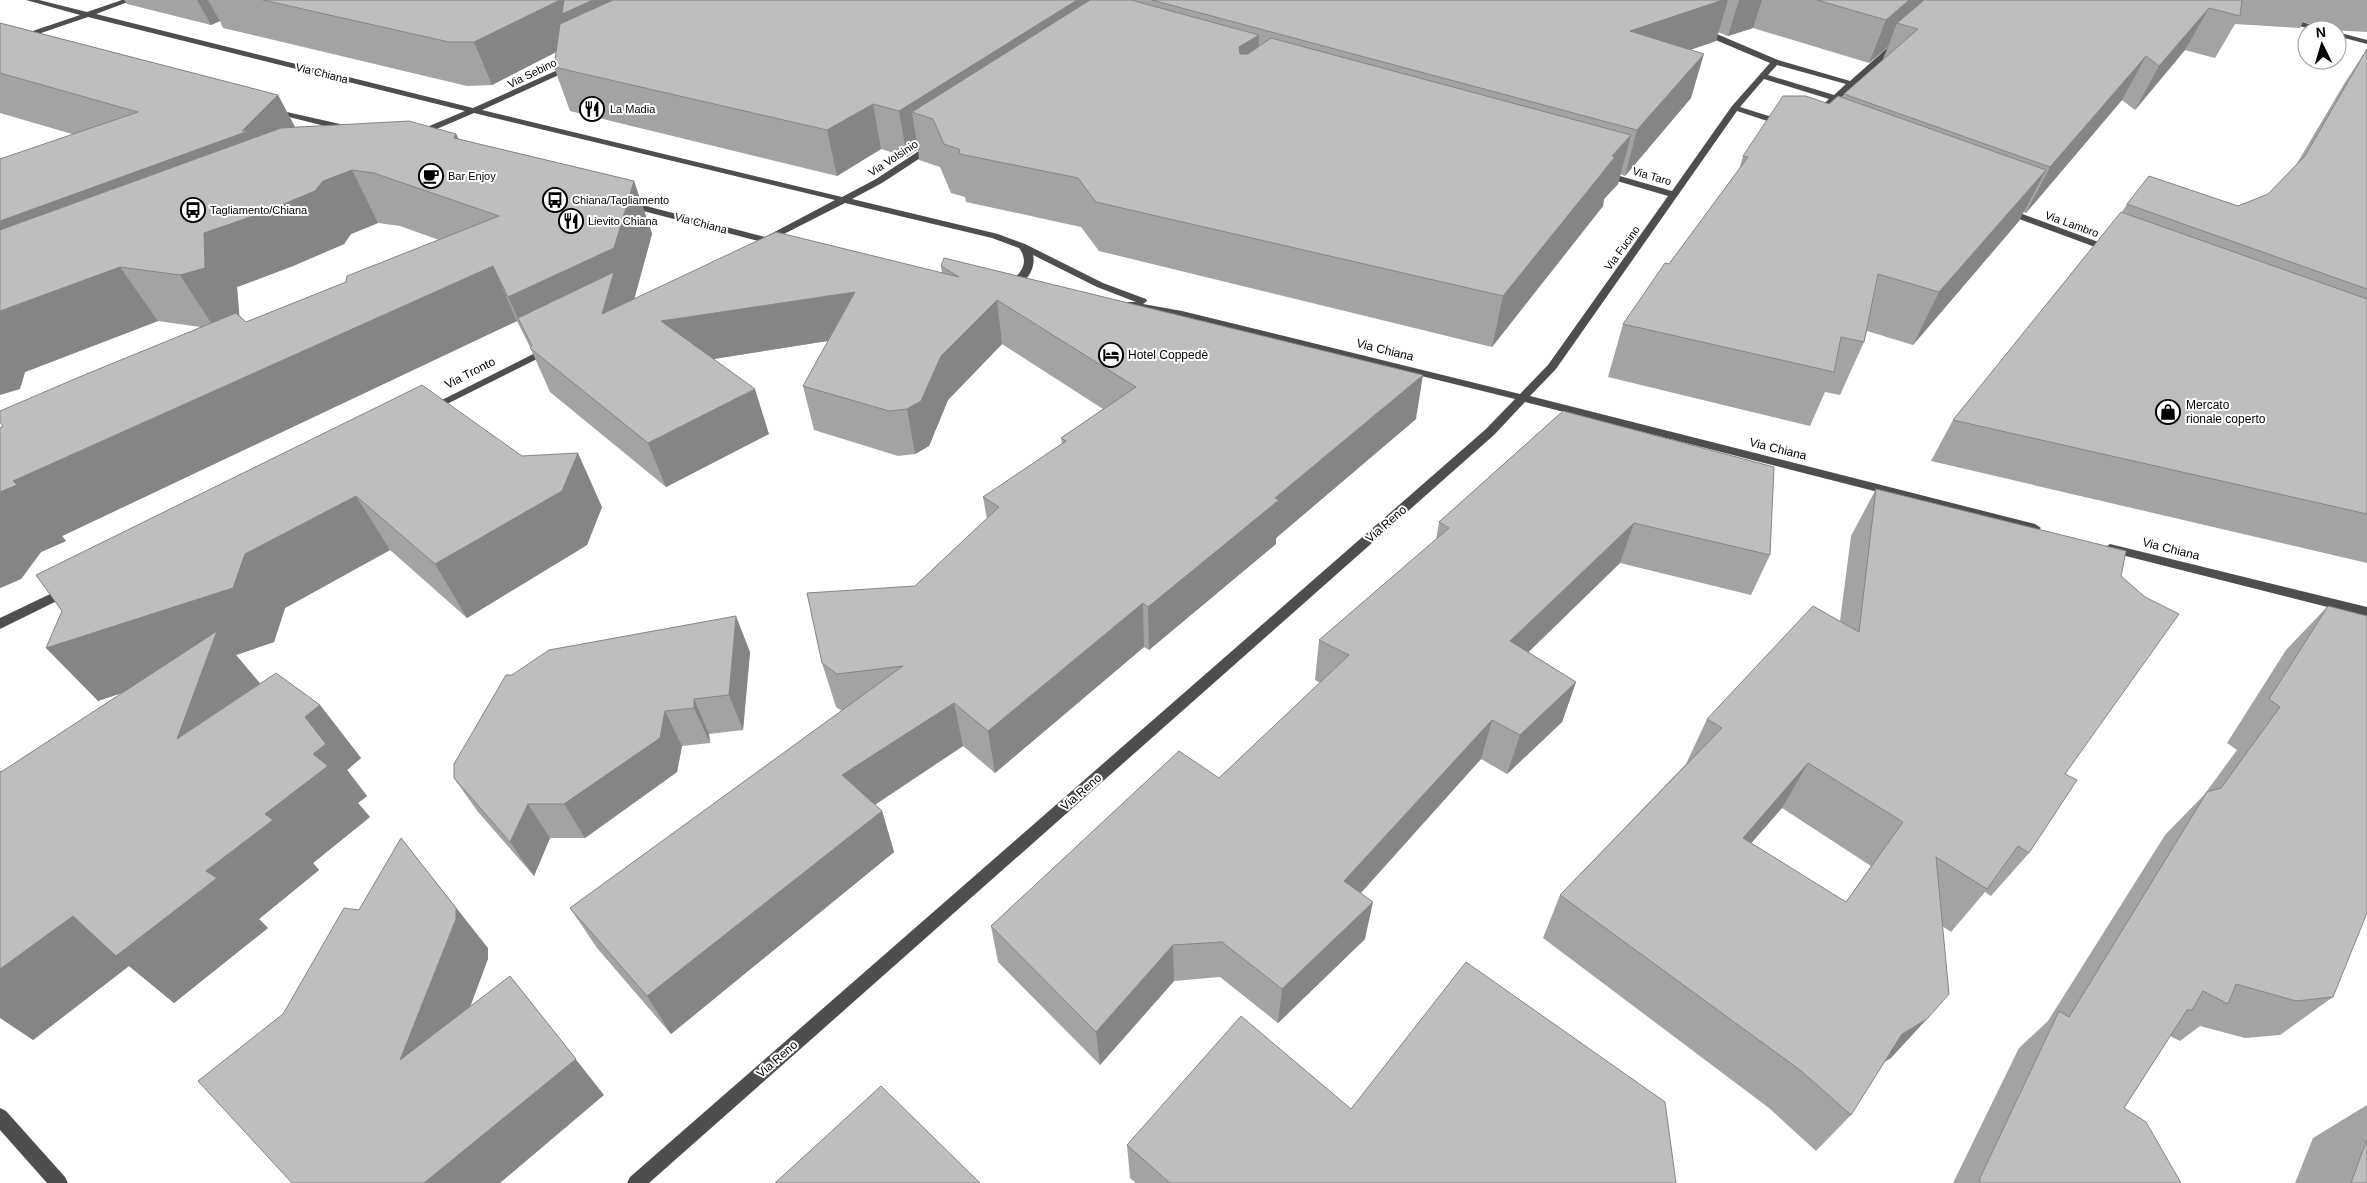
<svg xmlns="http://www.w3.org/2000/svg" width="2367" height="1183" font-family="Arial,sans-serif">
  <rect width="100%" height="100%" fill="#fff"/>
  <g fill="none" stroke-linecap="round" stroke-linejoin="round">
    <path fill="#4e4e4e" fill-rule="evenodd" d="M26,0h13l48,12 35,-12h11l-37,14 377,94 98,-44h3v4l-92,42 360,87 34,-18 52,-34h6v4l-52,34 -30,16 146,35 27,10 78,39 43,16 1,2 -4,3 39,7 338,83 28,-29 120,-169 -68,-20v-4h6l66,19 60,-85 38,-43 -71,-30v-4h6l73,31 72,21 44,-39h6v4l-81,71 -7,-2 17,-16 -65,-20 -24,28 48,15v4h-6l-45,-15 -181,258 -26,27 505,128 6,4 -6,4 -510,-130 -31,33 -845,748h-22l3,-6 856,-748 29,-30 -333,-82 -56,-11v-4h10l-39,-15 -64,-32c4,15 -11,35 -26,32v-4c14,-8 23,-20 12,-35l-27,-10 -147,-35 -71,36 8,4 -5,3 -153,-40v-4l3,-1 138,36 70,-37 -361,-87 -56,24 -4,-3 1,-2 50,-21 -377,-94 -88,30v-5l80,-27zM1777,65l69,19 -12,11 -66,-20z
      M2284,18h6l37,12h-12l-31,-8z
      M2337,32l30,8v4l-30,-8z
      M269,108l80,18 4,3 -4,3 -80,-20z
      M2006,208l106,39 2,2 -5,3 -3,-1 -103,-38 -2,-2z
      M549,346l5,3 -1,2 -118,59 -4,1 -5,-3z
      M2110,544l257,63v10l-261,-66 -2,-3z
      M67,586l4,2 2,3 -2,3 -71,35v-11z
      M0,1108l6,3 59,66 3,6h-21l-47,-53z"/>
  </g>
  <path fill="#a3a3a3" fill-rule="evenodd" d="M124,0h2243v32l-38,-2 -26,-8 -3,6 -65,-4 -20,34 -30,-8 -50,60 -13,-10 -96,113 -3,-1 -4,9 -106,124 -46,-14 -3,11 -24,53 -15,-3 -15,34 -202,-49 15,-53 46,-60 70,-94 4,-14 86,-52 13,-6 2,-4 38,-33 6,-14 -19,16 -116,-35 -25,8 -10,-4 -2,9 -26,9 1,48 -66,78 -5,-2 -2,10 -14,15 -1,7 -111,141 -393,-96 -18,-24 -115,-25 -1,-5 -14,-4 -11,-26 -21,-7 -1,-11 -11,8 -26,-8 -44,27 -267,-65 -16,-44 2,-15 -64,33 -25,1 -244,-58 -3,-7 -9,4 -84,-21z
    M0,23l278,72 17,32 161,7 3,5 175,42 18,53 -18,64 308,-25 -1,-7 475,153 -140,119v6l-127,106 -5,-3 -149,126 -32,-27 -88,59 7,6 12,41 -223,182 -74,-86 -27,-40 272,-197 -6,-4 -14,-44 93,-77 72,-67 -4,-22 79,-53 -1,-6 42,-29 -101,-65 -54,56 -19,46 -14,8 -17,2 -84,-26 -11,-44 25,-45 -115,18 56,75 -103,53 -116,-95 -20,-45 -13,-26 -455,215 4,5 -25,11 -20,27 -21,9v-160l200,-101 -42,-6 -133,51 -5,17 52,-255 -72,-21zM378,223l22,3 39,14 -93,42 -100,40 -7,-7 -2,-28 56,-21 51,-22 7,-10z
    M2367,49v514l-436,-102 22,-41 169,-208 5,-8 111,2 30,-12 28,-29 48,-81z
    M1563,411l207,144 -19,40 -131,-32 -92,89 48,30 -14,40 -55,52 -26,-15 -120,134 4,46 -87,84 -58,-46 -46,4 -74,84 -102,-103 -7,-36 228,-148 101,-95 -5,-3 4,-40 117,-100 3,-18z
    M522,456l80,51 -15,38 -120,73 -77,-68 -105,58 -11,34 -38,13 24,28 60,22 41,53 -14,12 20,26 -9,7 12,14 -57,46 6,7 -60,49 9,9 -94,75 -45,-37 -96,74 -32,-268 121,-79 -24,8 -36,-90 -26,-36z
    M1876,489l189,285 -36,79 -38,43 -6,-4 -34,40 -9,-6 -51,132 -7,4 -33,53 -35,36 -47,-43 -226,-170 17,-43 126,-131 21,-45 133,-98 11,-85zM1782,808l89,58 -25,36 -95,-59z
    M2328,606l5,391 -53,38 -35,3 -45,-12 -20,15 -10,-5 -46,72 57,75h-228l66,-135 29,-27 117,-186 39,-40 33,-45 -10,-7 59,-93z
    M750,652l-7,78 -34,4 1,9 -28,3 -5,26 -92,66h-35l-16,38 -56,-64 -24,-34 58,-103z
    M2367,1105v78h-72l18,-45z
    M1351,1109l325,74h-540l-6,-5 -3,-33z"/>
  <path fill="#858585" d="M197,0h11l12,21 -9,4z
    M560,0h136l-124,44 -80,41 -18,-43z
    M1077,0h14l-179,112 6,37 -11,8 -8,-46z
    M1723,0h5l-12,41 -97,33 11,-43z
    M1739,0h23l-9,28 -25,8z
    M1909,0h32l-44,23 -9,24 -19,16 17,-43z
    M2209,8l-24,42 -50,60 24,-44z
    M1259,35l-2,46 -19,12 1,-46z
    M1704,54l-13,44 -66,78 12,-46z
    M2146,56l-24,44 -96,113 24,-46z
    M278,95l27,51 -305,144v-69l242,-90z
    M873,104l8,45 -44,27 -10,-46z
    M456,134l23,52 -25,-48z
    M1631,135l-13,49 -14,15 -1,7 -111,141 11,-51 109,-140z
    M352,170l26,53 -27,11 -7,10 -51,22 -56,21 3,35 -25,7 -35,-54 24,-42 119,-52z
    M2046,170l-27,51 -106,124 26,-53z
    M634,181l18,53 -22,81 -112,3 14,31 -24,-52z
    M493,266l24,55 -455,215 4,5 -25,11 -20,27 -21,9v-96l13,-11z
    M120,267l38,54 -133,51 -5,17 -20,6v-84z
    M855,292l10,43 -189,30 -15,-44z
    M997,300l5,44 -54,56 -19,46 -14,8 -8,-45 34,-53z
    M1423,375l-7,44 -140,119v6l-127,106 -1,-43 127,-109z
    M755,389l14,45 -103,53 -18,-44z
    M578,453l24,54 -15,38 -120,73 -32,-54z
    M356,496l34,54 -105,58 -11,34 -38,13 24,29 -83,55 27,-74 -106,36 -52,-53 199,-94z
    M1634,523l-14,40 -121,118 11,-40z
    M1143,603l1,44 -149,126 -7,-42z
    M736,616l14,36 -7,78 -14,-35z
    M1576,682l-14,40 -55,52 13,-39z
    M694,699l15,35 1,9 -16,-35z
    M954,703l9,43 -107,71 -14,-42z
    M320,705l41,53 -14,12 20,26 -9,7 12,14 -57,46 6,7 -60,49 9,9 -94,75 -45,-37 -96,74 -33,-22v-49l73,-53 192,-102 48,-60 -8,-37z
    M665,711l17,35 -5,26 -92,66 -21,-34z
    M1492,720l-11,39 -143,159 6,-37z
    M1808,763l-26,45 -64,73 25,-43z
    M528,804l22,34 -16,38 -24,-34z
    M882,811l12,41 -223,182 -24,-38z
    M401,838l87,110v11l-51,137 -37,-36z
    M1373,902l-8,37 -87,84 4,-34z
    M1173,945l1,36 -74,84 -4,-33z
    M510,976l94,119 -104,88h-76z
    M1927,1019l-36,39 -25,15 36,-39z"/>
  <path fill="#bebebe" stroke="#858585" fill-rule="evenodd" d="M263,0h297l-86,42h-25z
    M564,0h29l-31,14z
    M613,0h464l-178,111 -26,-7 -46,26 -273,-63 6,-43z
    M1090,0h41l128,35 -20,12 1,7h8l23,-16 360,97 -19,21 3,1 -112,139 -407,-94 -18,-24 -118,-24 -1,-5 -15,-5 -11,-25 -21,-7z
    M1152,0h571l-93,31 74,23 -67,76z
    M1817,0h92l-23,20z
    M1924,0h318l-2,16 -31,-8 -50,58 -13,-10 -96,111 -206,-73 74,-65 -21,-6z
    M0,23l278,72 -36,36 9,-1 -251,91v-62l138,-47 -138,-39z
    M2367,49v240l-240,-85 22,-28 89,30 30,-12 37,-38z
    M1783,96h23l23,8 9,-8 208,74 -107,122 -61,-18 -14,68 -23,-5 -7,35 -211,-48 42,-61 4,1 79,-107 -5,-1z
    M409,121l47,13 -2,4 180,43 -20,67 -106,49 -15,-31 -480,215 4,4 -17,7v-64l3,-2 -3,-4v-11l84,-36 152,-62 10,9 100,-40 1,-6 152,-60 -125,-43 -22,-3 -29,11 -8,10 -53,22 -58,20 1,35 -25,7 -60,-8 -120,44v-81l281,-102z
    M2121,212l246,87v215l-414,-94z
    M776,232l183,45 -18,-11 3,-8 479,117 -148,123 4,2 -131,107 -5,-4 -155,128 -34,-28 -112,72 40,36 -235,185 -77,-88 333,-242 -66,8 -15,-11 -15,-70 108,-7 84,-79 -16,-10 83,-56 -5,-3 75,-51 -139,-87 -56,56 -20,45 -14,8 -18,2 -86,-25 52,-94 -194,29 94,68 -107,54 -118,-95 2,-2 -14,-28 96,-46 -12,42z
    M422,385l100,71 56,-3 -16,38 -127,73 -79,-68 -111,58 -12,34 -187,60 16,-37 -26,-36z
    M1563,411l211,56 -4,88 -136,-32 -124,118 66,41 -56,53 -28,-15 -148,161 29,21 -91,87 -60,-47 -49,3 -77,87 -105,-106 188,-175 40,27 130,-123 -30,-15 130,-112 -10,-6z
    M1876,489l250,62 -5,25 24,21 34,17 -114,160 12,6 -48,73 -11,-7 -31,43 -51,-32 13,137 -22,25 -25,15 -51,81 -51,-45 -240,-175 162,-167 -15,-9 106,-113 46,26zM1808,763l95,59 -57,80 -103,-64z
    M2328,606l39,10v297l-34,84 -37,4 -60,-17 -8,20 -25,-13 -11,19h-5l-63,98 22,14 35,61h-201v-5l79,-167 10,6 138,-225 14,-4 59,-81 -11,-8z
    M736,616l-7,79 -35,4v9l-29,3 -5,27 -96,66h-36l-18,38 -56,-64v-14l52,-89h6l37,-25z
    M217,631l-40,108 99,-66 44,32 -15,12 21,27 -13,10 15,12 -63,48 8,6 -67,51 11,7 -101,78 -43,-40 -73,53v-198l1,1z
    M401,838l55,70v11l-56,141 110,-84 66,83 -152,124h-132l-94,-102 85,-67 61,-106 15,2z
    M1466,962l199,140 11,81h-506l-43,-38 114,-129 110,93z
    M881,1086l99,97h-205z
    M2367,1139v44h-16z"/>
  <defs>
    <symbol id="restaurant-ring" viewBox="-11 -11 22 22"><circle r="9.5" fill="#fff" stroke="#000" stroke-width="1.5"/><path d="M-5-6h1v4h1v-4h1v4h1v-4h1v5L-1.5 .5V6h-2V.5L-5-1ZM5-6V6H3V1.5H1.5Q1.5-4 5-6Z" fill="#000"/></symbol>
    <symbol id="cafe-ring" viewBox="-11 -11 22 22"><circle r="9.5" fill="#fff" stroke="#000" stroke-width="1.5"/><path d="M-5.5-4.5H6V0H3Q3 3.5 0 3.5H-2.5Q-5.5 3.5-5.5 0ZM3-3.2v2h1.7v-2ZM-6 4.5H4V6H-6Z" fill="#000"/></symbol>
    <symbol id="bus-ring" viewBox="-11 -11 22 22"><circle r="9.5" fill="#fff" stroke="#000" stroke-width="1.5"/><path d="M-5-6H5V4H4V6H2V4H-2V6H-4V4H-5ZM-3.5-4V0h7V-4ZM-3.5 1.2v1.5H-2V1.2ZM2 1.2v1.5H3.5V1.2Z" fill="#000"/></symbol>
    <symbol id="hotel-ring" viewBox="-11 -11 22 22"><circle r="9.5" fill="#fff" stroke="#000" stroke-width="1.5"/><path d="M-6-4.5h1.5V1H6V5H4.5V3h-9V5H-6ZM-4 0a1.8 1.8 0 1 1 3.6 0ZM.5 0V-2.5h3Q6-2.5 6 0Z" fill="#000"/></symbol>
    <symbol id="shop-ring" viewBox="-11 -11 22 22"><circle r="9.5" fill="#fff" stroke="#000" stroke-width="1.5"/><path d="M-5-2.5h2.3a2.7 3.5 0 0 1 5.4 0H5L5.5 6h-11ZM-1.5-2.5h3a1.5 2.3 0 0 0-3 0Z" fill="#000"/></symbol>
  </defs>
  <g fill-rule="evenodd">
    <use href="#restaurant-ring" x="578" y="95" width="28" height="28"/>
    <use href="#cafe-ring" x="417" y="162" width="28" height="28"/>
    <use href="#bus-ring" x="541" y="186" width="28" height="28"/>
    <use href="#bus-ring" x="179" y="196" width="28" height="28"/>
    <use href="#restaurant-ring" x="557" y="207" width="28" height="28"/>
    <use href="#hotel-ring" x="1097" y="341" width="28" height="28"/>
    <use href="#shop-ring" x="2154" y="398" width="28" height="28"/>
  </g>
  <g text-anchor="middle" stroke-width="4" stroke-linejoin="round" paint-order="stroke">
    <g font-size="11" fill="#000" stroke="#fff">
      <text transform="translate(322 73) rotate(14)" y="4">Via Chiana</text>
      <text transform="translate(532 73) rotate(-26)" y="4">Via Sebino</text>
      <text transform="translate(893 158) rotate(-33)" y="4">Via Volsinio</text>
      <text transform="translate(1652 176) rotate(16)" y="4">Via Taro</text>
      <text transform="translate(701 223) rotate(15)" y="4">Via Chiana</text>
      <text transform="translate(2072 224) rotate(20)" y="4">Via Lambro</text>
      <text transform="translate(1622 248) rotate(-54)" y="4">Via Fucino</text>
    </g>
    <g font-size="11" fill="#000" stroke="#fff" text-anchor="start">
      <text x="610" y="113">La Madia</text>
      <text x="448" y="180">Bar Enjoy</text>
      <text x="572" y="204">Chiana/Tagliamento</text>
      <text x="210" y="214">Tagliamento/Chiana</text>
      <text x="588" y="225">Lievito Chiana</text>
    </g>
    <g font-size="12" fill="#000" stroke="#fff">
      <text transform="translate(1385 350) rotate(14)" y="4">Via Chiana</text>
      <text transform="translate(470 373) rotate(-27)" y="4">Via Tronto</text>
      <text transform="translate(1778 449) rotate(14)" y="4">Via Chiana</text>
      <text transform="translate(1386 524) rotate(-41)" y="4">Via Reno</text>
      <text transform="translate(2171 549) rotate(14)" y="4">Via Chiana</text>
      <text transform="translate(1081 792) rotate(-41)" y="4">Via Reno</text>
      <text transform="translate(777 1059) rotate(-41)" y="4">Via Reno</text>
    </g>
    <g font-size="12" fill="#000" stroke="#fff" text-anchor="start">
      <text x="1128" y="359">Hotel Coppedè</text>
      <text x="2186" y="409">Mercato<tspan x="2186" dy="14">rionale coperto</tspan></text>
    </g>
  </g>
  <g transform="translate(2322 45) rotate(355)"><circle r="24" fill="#ffffff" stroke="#999999"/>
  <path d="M0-4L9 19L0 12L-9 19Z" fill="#000000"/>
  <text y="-8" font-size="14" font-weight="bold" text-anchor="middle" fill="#000000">N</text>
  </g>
</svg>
